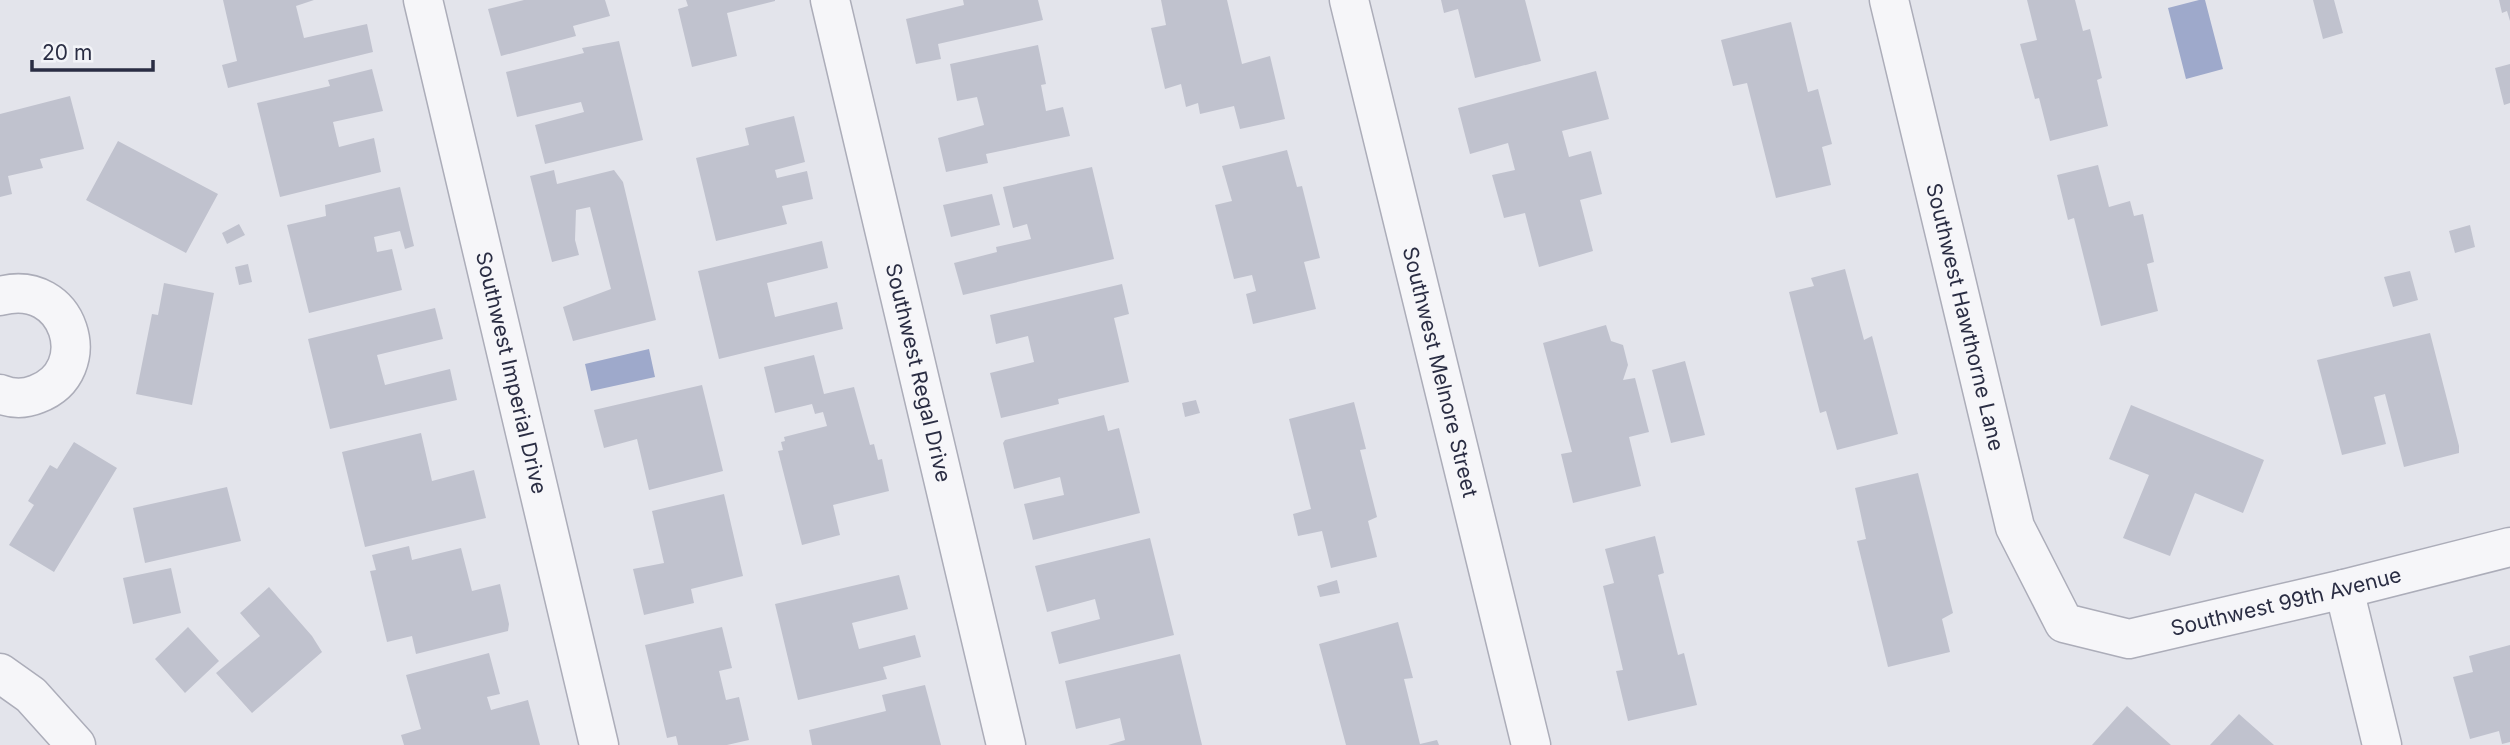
<svg xmlns="http://www.w3.org/2000/svg" width="2510" height="745" font-family="Inter,sans-serif">
  <rect width="100%" height="100%" fill="#e3e4eb"/>
  <path fill="#9ea9cb" d="M2199,0h6l18,69 -37,10 -18,-71z
    M649,349l6,28 -64,14 -6,-27z"/>
  <path fill="#c0c2ce" d="M223,0h91l-18,6 8,32 63,-14 6,28 -145,36 -6,-23 15,-4z
    M524,0h81l5,16 -37,10 3,10 -75,20 -13,-47z
    M686,0h89v1l-48,12 10,43 -45,11 -14,-58 10,-3z
    M963,0h75l5,20 -105,24 3,15 -25,5 -10,-45 58,-14z
    M1161,0h66l15,64 28,-8 15,63 -45,10 -6,-23 -34,8 -2,-11 -12,4 -5,-23 -16,5 -14,-61 15,-3z
    M1441,0h84l16,61 -66,17 -17,-69 -14,4z
    M2027,0h48l8,31 7,-2 12,49 -5,2 11,46 -58,15 -11,-43 -4,1 -15,-55 17,-4z
    M2313,0h21l9,33 -20,6z
    M2499,0h11v21l-3,-10 -5,2z
    M1791,22l17,70 10,-3 14,55 -10,3 9,38 -55,13 -29,-115 -14,3 -12,-46z
    M619,41l24,99 -98,24 -10,-39 49,-13 -3,-10 -64,15 -11,-45 78,-19 -2,-5z
    M1038,45l8,39 -5,1 5,26 17,-4 7,29 -84,18 2,9 -42,9 -8,-34 46,-13 -7,-28 -20,4 -7,-37z
    M2510,64v39l-6,2 -9,-37z
    M372,69l11,42 -50,11 6,25 35,-9 7,34 -101,25 -23,-94 73,-17 -2,-6z
    M1596,71l13,48 -47,12 7,26 22,-6 11,43 -22,6 13,51 -54,16 -14,-54 -21,5 -12,-43 23,-5 -7,-27 -38,11 -12,-46z
    M70,96l14,53 -44,10 3,9 -35,8 4,18 -12,3v-83z
    M794,116l11,46 -30,8 2,8 30,-7 6,28 -31,7 5,18 -71,17 -20,-83 53,-13 -4,-17z
    M118,141l100,53 -32,59 -100,-53z
    M1287,150l10,37 5,-1 18,72 -16,4 12,47 -63,15 -7,-30 10,-3 -4,-16 -18,4 -19,-74 17,-4 -10,-35z
    M2098,165l11,42 21,-6 4,15 9,-2 11,48 -7,2 11,47 -57,15 -27,-108 -6,2 -11,-45z
    M1092,167l22,92 -151,36 -9,-32 43,-11 -1,-5 35,-8 -4,-15 -14,4 -10,-41z
    M554,170l3,14 57,-14 9,12 33,138 -83,21 -10,-34 48,-18 -21,-82 -14,3 -1,30 4,15 -27,7 -22,-86z
    M400,187l14,59 -9,3 -5,-18 -26,6 3,15 15,-3 10,41 -93,23 -22,-88 39,-9 -1,-11z
    M992,194l8,31 -49,12 -8,-32z
    M239,224l6,11 -18,9 -5,-11z
    M2470,225l5,22 -20,6 -6,-22z
    M822,241l6,27 -61,15 8,34 62,-15 6,27 -124,30 -21,-88z
    M248,264l4,18 -13,3 -4,-18z
    M1845,269l19,71 8,-4 26,98 -61,16 -11,-39 -6,2 -31,-121 25,-6 -3,-8z
    M2410,271l8,29 -25,7 -9,-30z
    M164,283l50,10 -22,112 -56,-11 16,-80 6,1z
    M1122,284l7,30 -15,4 15,64 -71,17 1,5 -58,14 -11,-45 44,-11 -6,-26 -32,8 -6,-29z
    M435,308l8,31 -66,16 8,30 65,-16 7,31 -127,29 -22,-90z
    M1606,325l5,16 12,4 5,20 -5,15 12,-2 14,54 -20,5 12,49 -68,17 -12,-49 11,-2 -29,-109z
    M2430,333l29,113v7l-55,14 -19,-73 -11,3 12,47 -44,11 -25,-95z
    M814,355l10,39 30,-7 16,58 4,-1 4,16 4,-1 7,32 -56,14 7,30 -38,10 -24,-94 5,-1 -2,-8 4,-1 -1,-4 43,-11 -4,-14 -8,2 -3,-10 -37,9 -11,-46z
    M1685,361l20,74 -34,8 -19,-73z
    M702,385l21,86 -74,19 -12,-51 -33,9 -10,-38z
    M1196,400l4,13 -15,4 -3,-14z
    M1354,402l12,47 -6,1 17,67 -9,4 9,36 -46,11 -9,-37 -24,5 -5,-22 18,-5 -22,-90z
    M2131,405l133,55 -21,53 -48,-20 -25,63 -47,-18 26,-63 -40,-16z
    M1104,415l4,16 11,-3 21,85 -107,27 -9,-36 40,-9 -4,-18 -46,12 -11,-46 2,-3z
    M421,433l11,48 42,-11 12,48 -121,29 -23,-95z
    M74,442l43,26 -63,104 -45,-27 25,-40 -6,-4 22,-36 7,4z
    M1918,473l35,140 -11,6 8,33 -62,15 -31,-126 9,-2 -11,-51z
    M227,487l14,54 -96,22 -12,-55z
    M724,494l19,82 -52,13 3,14 -50,12 -11,-46 31,-6 -12,-52z
    M1655,536l9,37 -6,2 20,80 6,-2 13,52 -69,16 -12,-50 7,-1 -20,-84 11,-3 -9,-34z
    M1150,538l24,97 -115,29 -8,-32 49,-13 -5,-20 -48,13 -12,-46z
    M409,546l3,14 49,-12 11,43 28,-7 9,40 -1,7 -92,23 -4,-18 -25,6 -17,-71 6,-1 -4,-15z
    M171,568l10,45 -48,11 -10,-46z
    M899,575l9,34 -56,14 7,26 56,-14 6,22 -38,10 4,12 -89,21 -23,-96z
    M1337,580l3,13 -20,4 -3,-11z
    M269,587l43,49 10,16 -70,61 -36,-40 44,-37 -20,-23z
    M1398,622l15,56 -9,1 16,65 17,-4 2,5h-93l-27,-101z
    M188,627l31,34 -34,32 -30,-34z
    M722,627l10,41 -13,3 7,29 13,-3 10,43 -22,5h-49l-2,-9 -9,2 -22,-93z
    M2510,645v97l-8,2 -3,-13 -29,8 -17,-62 20,-5 -4,-16z
    M489,653l11,41 -13,3 4,13 37,-10 12,45h-136l-3,-10 20,-6 -15,-54z
    M1180,654l22,91h-94l17,-5 -5,-22 -44,11 -11,-48z
    M925,685l16,60h-129l-3,-15 77,-19 -4,-16z
    M2127,706l44,39h-79z
    M2239,714l35,31h-64z"/>
  <g fill="none" stroke-linecap="round" stroke-linejoin="round">
    <defs>
      <g id="minor">
        <path id="s1" d="M423,0l176,745"/>
        <path id="s2" d="M830,0l176,745"/>
        <path id="s3" d="M1349,0l182,745"/>
        <path id="s4" d="M1889,0l126,527 49,96 65,16 215,-50 166,-42"/>
        <path d="M0,296c70,-19 98,75 37,98 -12,5 -25,5 -37,0"/>
        <path d="M2344,589l38,156"/>
        <path d="M0,673l31,22 45,50"/>
      </g>
    </defs>
    <use href="#minor" stroke="#acadb9" stroke-width="41"/>
    <use href="#minor" stroke="#f6f6f9" stroke-width="38"/>
  </g>
  <g text-anchor="middle" stroke-width="7" stroke-linejoin="round" paint-order="stroke">
    <g font-size="21" fill="#2a2d43" stroke="#f3f4f8">
      <text dy="7" stroke="none"><textPath href="#s4" startOffset="326">Southwest Hawthorne Lane</textPath></text>
      <text dy="7" stroke="none"><textPath href="#s1" startOffset="383">Southwest Imperial Drive</textPath></text>
      <text dy="7" stroke="none"><textPath href="#s2" startOffset="383">Southwest Regal Drive</textPath></text>
      <text dy="7" stroke="none"><textPath href="#s3" startOffset="383">Southwest Melnore Street</textPath></text>
      <text dy="7" stroke="none"><textPath href="#s4" startOffset="878">Southwest 99th Avenue</textPath></text>
    </g>
  </g>
  <path d="M32 60v10h121v-10" fill="none" stroke="#2a2d43" stroke-width="3.5"/>
  <text x="42" y="60" font-size="21" fill="#2a2d43" stroke="#f3f4f8" stroke-width="5" paint-order="stroke">20 m</text>
</svg>
